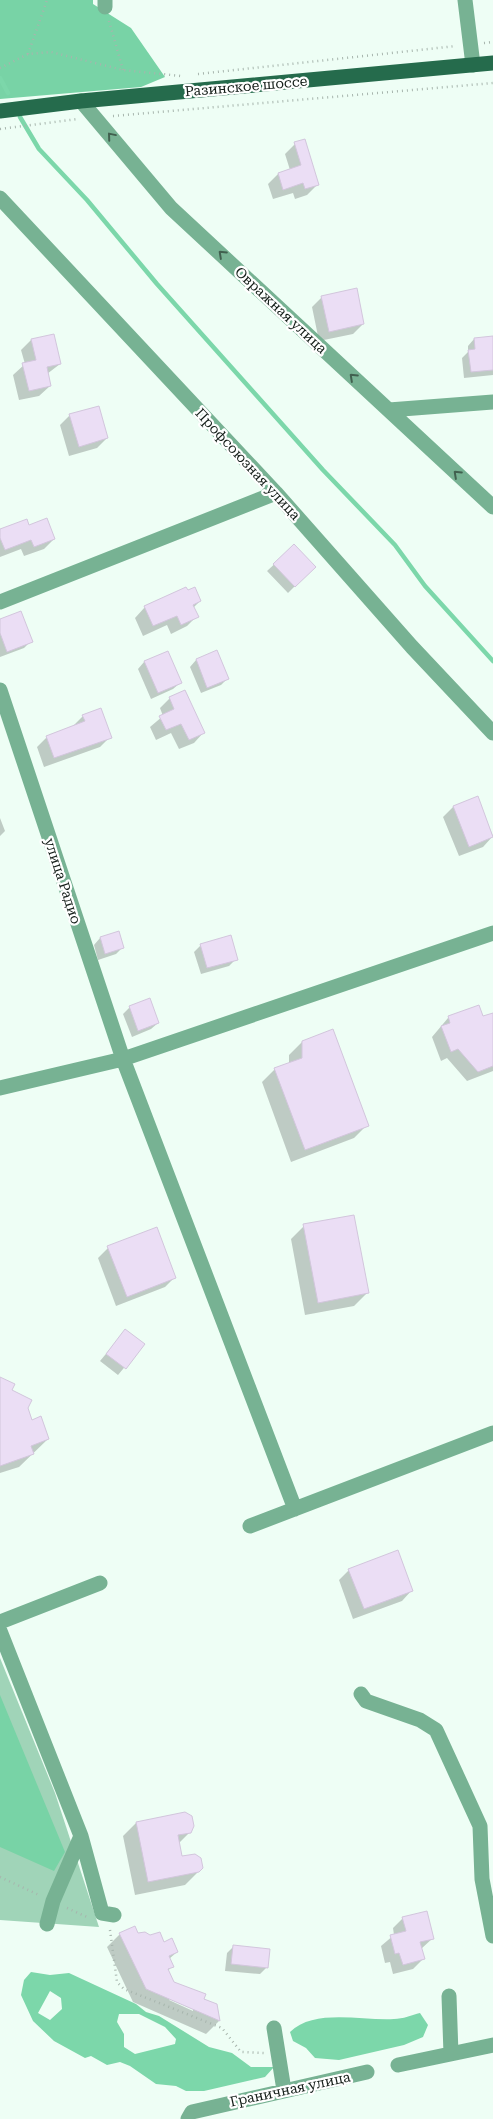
<svg xmlns="http://www.w3.org/2000/svg" width="493" height="2119" font-family="'Roboto Serif',serif">
  <rect width="100%" height="100%" fill="#eefef5"/>
  <path fill="#a0d4b8" d="M0,1658l55,135 44,134 -99,-7z"/>
  <path fill="#78d3a6" d="M0,0h93v4l38,24 34,49 -24,10 -141,12z
    M0,1695l65,157 -11,19 -54,-24z"/>
  <path fill="#7cd7aa" fill-rule="evenodd" d="M31,1972l19,3 19,-2 67,31 10,8 13,4 50,31 23,6 19,14h23l-9,10 -61,14h-18l-10,-5 -20,-2 -26,-18 -10,-4 -13,3 -16,-9 -6,2 -31,-17 -21,-20 -12,-26 3,-15zM50,1991l11,7 1,11 -12,11 -12,-7zM119,2014h20l26,13 11,12 -1,5 -40,10 -11,-7v-13l-7,-12z
    M420,2013l8,12 -5,12 -19,8 -65,15 -24,-2 -9,-10 -13,-7 -3,-9c24,-24 72,-11 104,-13 9,0 18,-4 26,-6z"/>
  <path fill="#0003" fill-rule="evenodd" d="M295,144l22,41 -10,10 -12,4 -2,-6 -20,6 -5,-15 10,-10 12,-4 -5,-16z
    M322,297l41,27 -10,10 -34,7 -7,-34z
    M493,337v38l-29,3 -2,-20 6,-6v-6l6,-7z
    M31,340l29,24 -13,10 3,12 -11,10 -20,4 -6,-25 12,-11 -4,-14z
    M70,415l37,23 -10,10 -28,8 -9,-31z
    M28,526l26,13 -10,10 -20,7 -3,-7 -21,8v-26z
    M294,546l20,21 -26,26 -21,-22z
    M200,601l-7,7 4,8 -10,10 -16,8 -4,-9 -24,11 -8,-18 10,-11z
    M0,620l31,21 -7,7 -24,9z
    M216,652l11,27 -6,6 -20,8 -11,-26 6,-7z
    M167,653l13,30 -7,6 -22,10 -13,-30 6,-7z
    M170,698l34,34 -10,11 -15,6 -8,-16 -15,7 -6,-13 13,-11 -3,-8z
    M83,716l27,21 -10,10 -56,20 -7,-20 10,-10 26,-11z
    M477,798l16,38 -10,11 -24,9 -16,-39 10,-10z
    M0,818l5,13 -5,5z
    M118,932l5,15 -7,7 -18,6 -4,-15 6,-7z
    M201,945l35,14 -7,7 -28,8 -7,-22z
    M478,1006l4,12 11,-3v56l-26,10 -20,-23 -6,3 -9,-24 16,-19z
    M130,1007l28,16 -7,6 -19,8 -9,-23z
    M302,1042l65,83 -13,13 -63,24 -29,-80 13,-13 14,-5v-9z
    M304,1226l63,67 -13,13 -49,9 -14,-76z
    M108,1248l67,29 -10,10 -49,19 -18,-48z
    M125,1331l18,14 -25,30 -18,-14z
    M0,1378l27,30 5,13 16,18 -29,28 -19,6z
    M349,1570l63,20 -10,11 -49,18 -14,-39z
    M136,1823l54,9 -12,12 3,14 21,10 -17,17 -50,10 -12,-59z
    M403,1918l30,20 -12,11 2,10 -10,10 -20,5 -3,-12 -5,1 -4,-17 13,-11 -1,-7z
    M120,1934h17l26,9 14,9 -8,7 3,7 -4,5 5,12 43,22 3,16 -13,13 -73,-32 -26,-55zM170,1998l23,10v3l-24,-11z
    M234,1946l33,21 -7,7 -35,-3 2,-18z"/>
  <g fill="none" stroke-linecap="round" stroke-linejoin="round">
    <path stroke="#7cd7aa" stroke-width="4.5" d="M0,78l8,15
      M20,117l19,32 48,51 70,84 166,186 72,75 30,41 68,75"/>
  </g>
  <path fill="#ebdef5" stroke="#d2c6dc" d="M305,139l14,46 -14,4 -2,-6 -20,7 -5,-17 23,-8 -7,-23z
    M357,288l7,36 -35,8 -8,-36z
    M54,334l7,30 -14,3 4,19 -22,5 -7,-28 14,-3 -5,-21z
    M493,336v34l-22,2 -3,-22 7,-1 -1,-11z
    M99,406l9,32 -29,9 -10,-33z
    M47,518l8,21 -21,8 -3,-7 -26,10 -5,-12v-9l27,-10 2,6z
    M294,544l22,23 -21,20 -22,-23z
    M186,587l2,3 7,-3 6,14 -8,4 6,12 -18,8 -4,-9 -24,10 -9,-20z
    M21,611l12,31 -26,10 -7,-19v-14z
    M217,650l12,29 -22,9 -11,-29z
    M168,651l14,32 -24,10 -14,-32z
    M185,690l20,43 -16,7 -8,-16 -15,6 -7,-14 15,-7 -5,-12z
    M101,708l11,30 -58,20 -8,-22 39,-15 -3,-6z
    M478,796l15,41 -24,10 -16,-41z
    M119,931l5,17 -19,6 -5,-17z
    M231,935l7,25 -31,8 -7,-24z
    M150,998l9,25 -21,8 -9,-25z
    M479,1005l4,11 10,-3v53l-15,6 -20,-23 -7,3 -10,-26 9,-3 -2,-7z
    M333,1029l36,97 -64,24 -31,-82 28,-10v-17z
    M354,1215l15,78 -51,10 -15,-79z
    M157,1227l19,51 -49,19 -20,-51z
    M125,1329l20,15 -19,25 -20,-15z
    M0,1377l15,7 -3,6 20,10 -4,8 4,12 9,-4 8,23 -18,7 3,8 -34,12z
    M398,1550l15,41 -49,18 -16,-40z
    M185,1812l7,4 2,10 -3,7 -13,2 4,21 13,-2 6,4 2,10 -4,4 -51,10 -12,-60z
    M427,1911l7,28 -14,3 5,17 -22,6 -4,-12 -4,1 -5,-19 16,-4 -4,-14z
    M135,1926l3,7 7,-1 5,3 10,-3 4,10 8,-4 6,14 -9,4 5,11 -6,2 6,13 32,12 -2,5 13,5 3,17 -74,-32 -27,-56z
    M233,1945l37,4 -2,19 -37,-4z"/>
  <g fill="none" stroke-linecap="round" stroke-linejoin="round">
    <path stroke="#a7b5ad" stroke-width="2.5" stroke-dasharray="1 4" stroke-linecap="butt" d="M109,21l14,49
      M484,43l9,-1
      M28,54l19,-54
      M0,68l28,-14 23,-2 72,18 58,6
      M198,74l258,-28
      M113,116l380,-33
      M0,129l78,-10
      M0,1877l39,18
      M67,1908l20,9
      M110,1930l7,52 7,7 98,39 19,24 24,1"/>
    <path stroke="#77b293" stroke-width="15" d="M465,0l8,65
      M105,7v-7
      M81,101l90,107 322,299
      M0,198l276,295 136,154 81,86
      M389,410l104,-8
      M0,602l276,-109
      M0,690l123,369 172,450
      M0,1088l123,-29 370,-126
      M250,1526l243,-93
      M0,1622l100,-39
      M0,1631l81,205 21,77 12,2
      M361,1694l5,7 54,19 16,10 44,96 2,53 11,57
      M47,1924l6,-23 28,-65
      M449,1996l2,58
      M274,2028l10,62
      M398,2065l95,-20
      M188,2119l4,-7 175,-40"/>
    <path stroke="#256b4c" stroke-width="15" d="M0,111l81,-10 412,-38"/>
  </g>
  <defs><path id="oneway-chevron" d="M-2-3.5L2.5 0L-2 3.5" fill="none" stroke-width="1.6" stroke-linecap="round" stroke-linejoin="round" transform="scale(1.25)"/></defs>
  <g stroke="#41604f">
    <use href="#oneway-chevron" transform="translate(111 136) rotate(-130)"/>
    <use href="#oneway-chevron" transform="translate(222 254) rotate(-137)"/>
    <use href="#oneway-chevron" transform="translate(353 377) rotate(-137)"/>
    <use href="#oneway-chevron" transform="translate(457 474) rotate(-137)"/>
  </g>
  <g text-anchor="middle" stroke-width="4.5" stroke-linejoin="round" paint-order="stroke">
    <g font-size="14" fill="#141d18" stroke="#fff">
      <text transform="translate(246 86) rotate(-5)" y="5">Разинское шоссе</text>
      <text transform="translate(281 310) rotate(43)" y="5">Овражная улица</text>
      <text transform="translate(248 464) rotate(47)" y="5">Профсоюзная улица</text>
      <text transform="translate(63 881) rotate(72)" y="5">улица Радио</text>
      <text transform="translate(290 2089) rotate(-12)" y="5">Граничная улица</text>
    </g>
  </g>
</svg>
